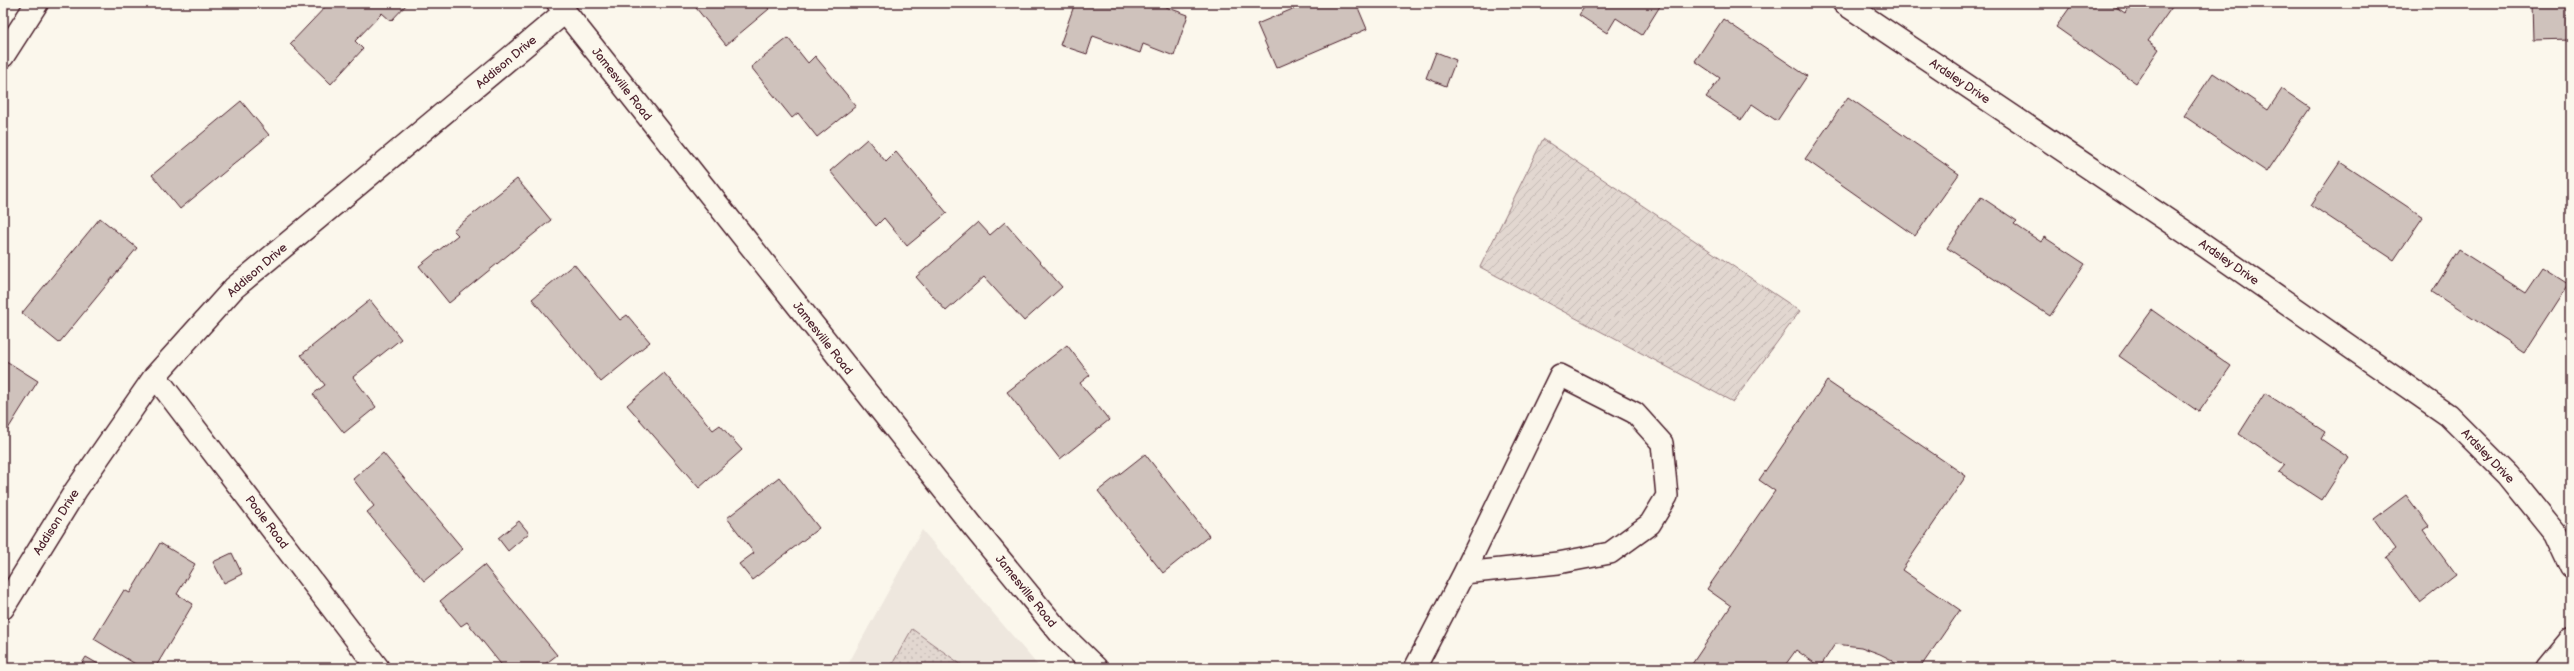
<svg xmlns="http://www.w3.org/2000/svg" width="2574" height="671" font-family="'Balsamiq Sans',sans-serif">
  <defs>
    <pattern id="grass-dots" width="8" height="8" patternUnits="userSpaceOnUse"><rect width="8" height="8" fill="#e2d7d0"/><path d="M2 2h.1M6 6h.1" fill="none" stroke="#c3b8b3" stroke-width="1.8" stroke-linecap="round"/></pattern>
    <pattern id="garden-furrows" width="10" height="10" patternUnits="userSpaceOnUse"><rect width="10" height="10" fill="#e2d7d0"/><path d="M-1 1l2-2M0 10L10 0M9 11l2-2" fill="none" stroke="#c3b8b3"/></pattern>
  </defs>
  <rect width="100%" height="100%" fill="#fbf7ec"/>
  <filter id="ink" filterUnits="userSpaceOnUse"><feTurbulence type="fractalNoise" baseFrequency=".025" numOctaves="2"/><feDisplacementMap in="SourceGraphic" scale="8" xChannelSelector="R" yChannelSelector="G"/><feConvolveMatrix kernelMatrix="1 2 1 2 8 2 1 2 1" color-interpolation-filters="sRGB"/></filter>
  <g filter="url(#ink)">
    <path fill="#eee7de" d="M922,530l118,138h-194z"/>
    <path fill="url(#grass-dots)" stroke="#967b7e" d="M912,629l54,39h-76z"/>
    <path fill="url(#garden-furrows)" stroke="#967b7e" d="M1543,139l257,172 -67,91 -253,-135z"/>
    <path fill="#cfc2bc" stroke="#4a1f2b" d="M329,3h79l-17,18 -9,-8 -27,28 8,8 -32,35 -41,-40z
      M692,3h72l5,6 -43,36z
      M1075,3h80l33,12 -14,41 -31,-12 -3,9 -47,-17 -6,18 -27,-9z
      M1307,3h49l11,26 -91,39 -19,-44z
      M1587,3h75l-20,32 -26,-17 -9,15 -28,-18z
      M2073,3h37l15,10 7,-10h33l7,4 -24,34 11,8 -23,34 -80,-56z
      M2532,3h39v36l-38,1z
      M1723,19l84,57 -30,45 -25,-17 -11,16 -35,-23 14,-19 -25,-17z
      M788,38l20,25 7,-7 41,50 -39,31 -19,-24 -6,5 -41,-51z
      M1436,52l20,8 -10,26 -20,-8z
      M2213,73l55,37 14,-21 28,19 -43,64 -83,-56z
      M1848,97l111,77 -44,62 -110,-77z
      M241,101l28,34 -89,74 -28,-34z
      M867,139l19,23 10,-10 51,61 -40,33 -23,-28 -8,8 -46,-55z
      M2340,162l83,55 -29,43 -83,-55z
      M517,179l34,41 -102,83 -30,-37 39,-31 -5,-5z
      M1981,197l36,24 -3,3 27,18 3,-5 41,27 -35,52 -103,-68z
      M100,218l37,30 -78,95 -37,-30z
      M978,222l12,13 15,-13 57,65 -38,34 -40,-44 -38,34 -30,-34z
      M2459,250l67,43 17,-25 25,16 -44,68 -92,-60z
      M574,264l46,56 7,-5 23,27 -49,40 -69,-83z
      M370,300l31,39 -48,38 23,30 -32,26 -31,-39 12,-9 -24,-30z
      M2152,310l79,56 -32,46 -80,-56z
      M1067,345l23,30 -10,8 29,37 -49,39 -53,-67z
      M3,359l35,22 -35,56z
      M664,373l49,57 7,-5 22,25 -43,38 -72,-83z
      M1827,381l139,95 -64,94 58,40 -40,58h-22l-6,-8 -12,-6 -19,-7 -26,-3 -15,23 -24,-17 -13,18h-114l4,-5 17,4 41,-61 -24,-17 68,-98 -16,-11z
      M2265,393l60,39 -4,7 28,19 -27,42 -43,-28 6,-7 -46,-31z
      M383,453l80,96 -39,32 -57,-69 7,-6 -21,-27z
      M1145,454l64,82 -46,37 -65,-82z
      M779,477l40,51 -67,52 -13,-16 15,-11 -27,-35z
      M2406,495l23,31 -6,4 33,45 -36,28 -34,-46 10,-8 -22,-30z
      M519,521l10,12 -21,18 -10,-13z
      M160,543l35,21 -18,30 16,10 -38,64h-13l-48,-29 30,-49 6,3z
      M232,553l10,21 -18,9 -11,-21z
      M484,565l73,90 -17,13h-36l-37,-46 -6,4 -21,-25z
      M86,657l19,11h-26z"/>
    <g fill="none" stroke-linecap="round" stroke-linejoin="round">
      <defs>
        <path id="lane" d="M1415,668l49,-95 94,-10 52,-10 40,-29 17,-28 -5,-53 -27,-30 -75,-38 -96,198"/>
        <path id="street" d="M1844,3l344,231 260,181 60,60 47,58 16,34
          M3,56l34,-53
          M155,376l223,292
          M3,608l73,-118 79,-114 79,-88 331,-276
          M2547,668l24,-29"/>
        <path id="secondary" d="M558,3l413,521 90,110 35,34"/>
      </defs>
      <use href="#lane" stroke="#4a1f2b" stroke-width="24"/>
      <use href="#street" stroke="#4a1f2b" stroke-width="25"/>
      <use href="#secondary" stroke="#4a1f2b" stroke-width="25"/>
      <use href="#lane" stroke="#fbf7ec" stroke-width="21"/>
      <use href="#street" stroke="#fbf7ec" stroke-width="22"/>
      <use href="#secondary" stroke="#fbf7ec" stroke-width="22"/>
    </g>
  </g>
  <g text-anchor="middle" stroke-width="3" stroke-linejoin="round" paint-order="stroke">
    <g font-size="12" fill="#4a1f2b" stroke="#fbf7ec">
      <text transform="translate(506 62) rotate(-40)" y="4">Addison Drive</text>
      <text transform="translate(1960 81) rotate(34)" y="4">Ardsley Drive</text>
      <text transform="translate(622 84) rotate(52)" y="4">Jamesville Road</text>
      <text transform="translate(2229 262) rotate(35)" y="4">Ardsley Drive</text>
      <text transform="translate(257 270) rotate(-41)" y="4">Addison Drive</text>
      <text transform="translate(823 338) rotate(52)" y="4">Jamesville Road</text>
      <text transform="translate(2488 456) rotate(46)" y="4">Ardsley Drive</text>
      <text transform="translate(56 522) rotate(-58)" y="4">Addison Drive</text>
      <text transform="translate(267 522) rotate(53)" y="4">Poole Road</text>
      <text transform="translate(1026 591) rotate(51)" y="4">Jamesville Road</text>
    </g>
  </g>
  <rect width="2574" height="671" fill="none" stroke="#fbf7ec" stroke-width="16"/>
  <rect x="8" y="8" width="2558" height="655" fill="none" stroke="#4a1f2b" stroke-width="1.5" filter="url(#ink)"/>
</svg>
